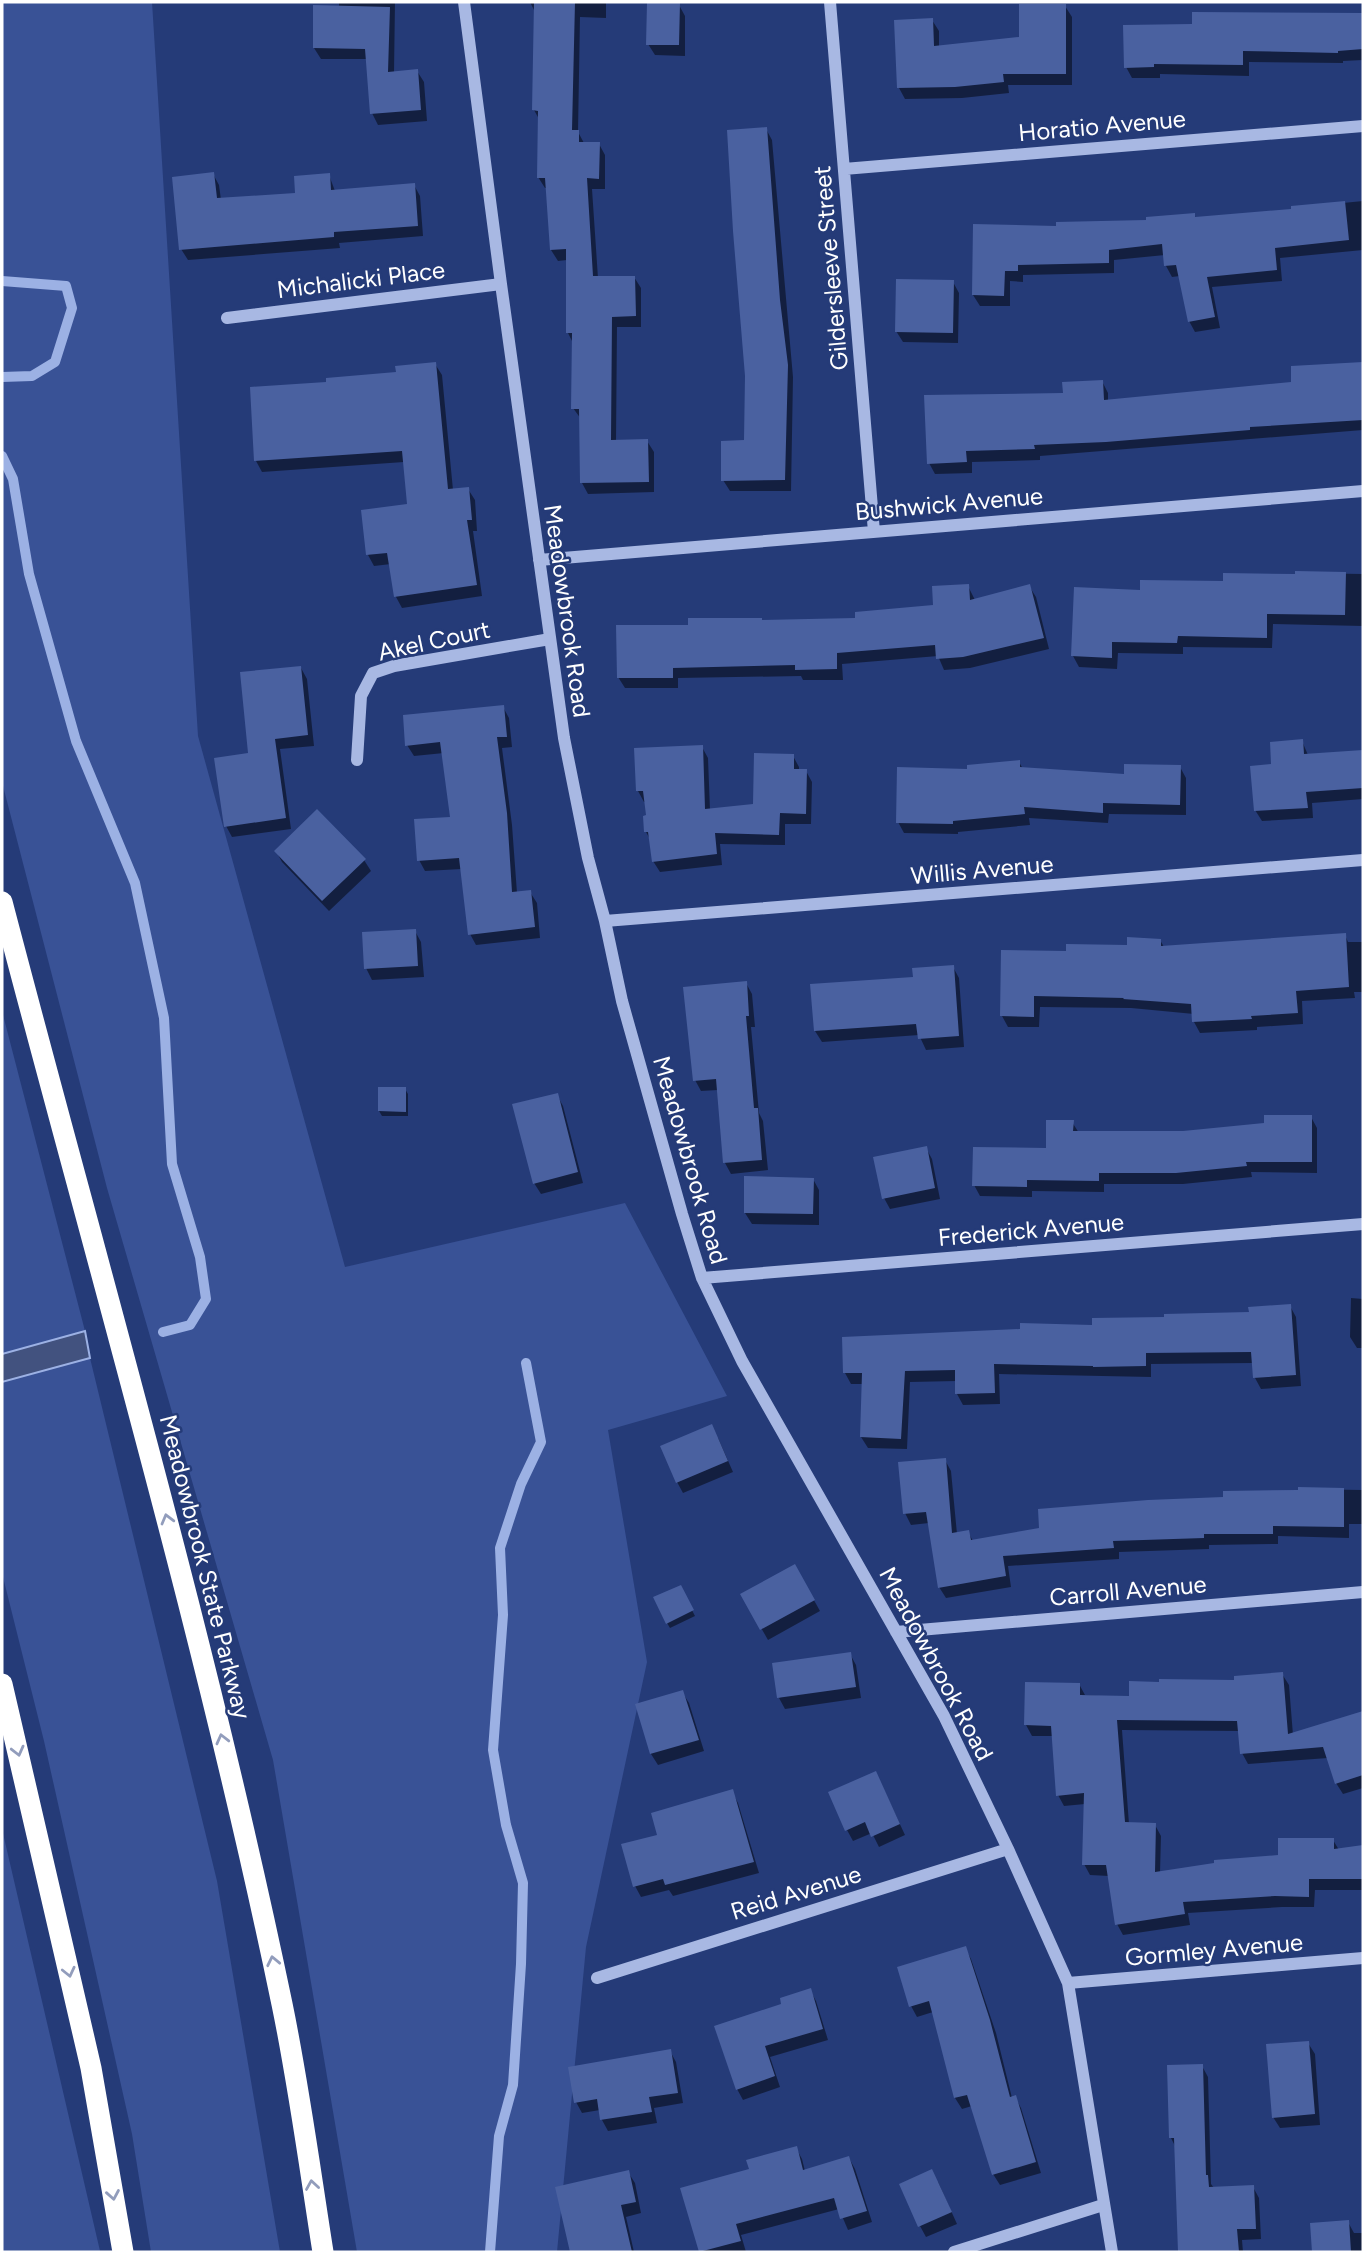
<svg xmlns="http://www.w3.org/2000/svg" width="1365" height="2254" font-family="Figtree,sans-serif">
  <rect width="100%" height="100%" fill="#253b78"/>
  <path fill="#395296" d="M2,2h150l46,734 147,531 280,-64 102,193 -119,34 39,232 -61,285 -29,305h-200l-84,-492 -166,-572 -105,-406z
    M2,1011l83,320 -83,23z
    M90,1358l127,523 63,371h-129l-19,-118 -88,-393 -42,-168v-191z
    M2,1829l98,422v1h-98z"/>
  <path fill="#42527f" stroke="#9cb1e4" stroke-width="2" d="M85,1331l5,27 -88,24v-28z"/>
  <path fill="#0007" d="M339,2h56l-1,71 23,-2 7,11 3,39 -49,4 -6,-12 -5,-54h-46l-7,-11 25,-40z
    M530,2h76v16l-26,-1 -2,115 6,11 15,1 6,11v34h-13l6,89 36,-1 7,11v39h-24l-1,114h31l7,11v40l-66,2 -6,-11 -1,-64 -8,-11v-65l-5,-10 -1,-73 -9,1 -7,-11 -3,-62h-3l-7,-11 1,-58 -5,-9 2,-96z
    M679,5l6,11v40l-30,-1 -7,-11z
    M1065,6l7,11v68h-64l1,8 -47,5 -57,1 -6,-11 33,-68 7,11v16l82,-8z
    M1363,13v47l-20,1v2l-94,-1v14l-89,-2v4h-28l-6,-11 67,-41z
    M766,129l6,11 21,237 -2,114h-61l-7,-11 23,-38z
    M213,174l6,11 2,15 76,-5 32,-20 6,16 79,-6 6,11 3,40 -84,7 1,5 -152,12 -7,-11z
    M1363,201v49l-83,8 2,23 -70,6 8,41 -25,4 -6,-11 -9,-45 -8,1 -6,-11 -1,-11 -51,5v13l-91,2v7l-13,-1v25h-30l-7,-11 85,-68 90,-6 46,-6 2,3 97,-7 -1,-3z
    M953,282l6,11 -1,50 -55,-1 -7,-11z
    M1363,363v67l-323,26v4l-68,2v11l-37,1 -6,-11 135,-68 38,-14 6,12v8l185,-17 -1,-16z
    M435,364l7,11 11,115 15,-1 7,11 2,31h-4l9,65 -80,12 -6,-11 -5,-33 -17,2 -6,-11 40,-49 -4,-44 -142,10 -6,-11 72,-77 70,-10z
    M1297,573l66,1v52l-90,-2 -1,24 -89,-1v7l-65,-1 -1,16 -38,-2 -6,-11 68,-64 156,-16z
    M968,586l7,14 54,-14 7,11 13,52 -79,19 -26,2 -6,-14 -96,8 1,16h-40l-2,-4 -123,2v10h-53l-7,-11 72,-50 72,-5 95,-2 78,-13z
    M301,668l6,11 7,67 -34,3 11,80 -59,8 -6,-11 24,-72z
    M503,707l6,11 3,29 -10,1 10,77 5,68 13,-1 7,11 3,35 -64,7 -6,-11 -8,-65 -37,2 -6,-11 33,-42 -8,-65 -30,3 -7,-11z
    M1302,741l6,14 55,-4v48l-51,4 1,15 -51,3 -7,-11 18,-44z
    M702,747l6,11 2,52 44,-4 39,-50 6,11v4h7l6,11 -1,42h-26v21l-65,-1 2,21 -62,7 -7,-11 -2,-20 -5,-9 2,-15 -2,-15h-2l-6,-11z
    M1019,762l4,7 103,7 54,-9 6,11v37l-77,-1 -1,9 -79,-5 1,7 -72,7v2l-54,-1 -6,-11 71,-52z
    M276,851l88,9 7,11 -42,40 -47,-49z
    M415,931l6,11 3,35 -52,3 -6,-12z
    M1345,935l3,7h15v50h-9l1,6 -53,3 1,23 -46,3v3l-57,3 -6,-11v-8l-63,-6 -91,-1 -1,20h-31l-6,-11 65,-63 62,-6 31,-7 4,7z
    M953,967l6,11 5,69 -38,3 -7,-15 -97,7 -7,-11 100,-52z
    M746,983l6,11 3,33h-4l8,86 4,8 5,49 -37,4 -6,-11 -7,-73 -17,1 -6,-11z
    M405,1089l3,5v22h-26l-3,-5z
    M557,1095l6,11 20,77 -42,11 -7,-11z
    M1311,1117l6,11v45l-66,-1 1,5 -69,7h-79v8l-72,-1v6l-52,-1 -6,-11 74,-35 24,-28 7,11h104l82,-8z
    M926,1148l6,11 8,40 -50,10 -6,-11z
    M813,1179l6,11v35l-67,-1 -7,-11z
    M1351,1298l12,1v49h-6l-7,-11z
    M1290,1306l6,11 5,69 -40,3 -6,-11 -1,-15 -103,1v13l-152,-3 1,30 -37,1 -6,-11v-13l-47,1 -3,67 -39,-1 -7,-11 3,-53h-13l-6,-11 249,-47 156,-12z
    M718,1438l15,34 -50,21 -6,-11z
    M945,1460l6,11 6,63 11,-2 5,9 251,-42 75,-8v-2l64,1v34h-14v14l-71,-2v8l-69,1v4l-90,3v7l-111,7 3,21 -65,11 -7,-11 -10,-64 -18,2 -6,-12z
    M795,1566l25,45 -52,29 -26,-46z
    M680,1587l15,29 -25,12 -3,-5z
    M850,1654l6,11 5,33 -76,11 -6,-11z
    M1282,1674l7,11 4,50 70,-22v75l-20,6 -7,-11 -8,-25 -80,6 -6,-11 -2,-22 -118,-1 7,94 26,1 6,11 -1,37 120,-16 53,-17 6,10 24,-3v46l-1,-3h-47l-1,17h-32l-94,6 2,12 -67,10 -6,-11 -8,-48 -19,-1 -6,-11 1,-60 -21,2 -6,-11 -4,-59h-22l-6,-11 53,-41 6,11 45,3z
    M682,1692l7,11 15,48 -46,14 -7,-11 -14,-49z
    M876,1773l29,62 -26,12 -7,-14 -19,8 -6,-11z
    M732,1792l6,11 21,70 -86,23 -4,-6 -28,7 -6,-11 24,-50z
    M965,1948l6,11 25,74 16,65 3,-1 6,11 20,65 -41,12 -7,-11 -21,-68 -10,3 -7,-11 -22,-86 -16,5 -6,-11z
    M810,1990l6,11 12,39 -58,17 10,30 -37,13 -6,-11 47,-84z
    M1308,2043l7,11 5,71 -40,3 -7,-11z
    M670,2051l6,11 7,41 -29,5 3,15 -49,8 -6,-11 -2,-10 -18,3 -6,-11z
    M1202,2066l6,11 3,107 3,4 39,-1 6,11 2,41 -19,1 1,12h-62l-5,-104 -5,-10z
    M796,2148l6,11 3,12 44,-13 6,11 17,53 -24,8 -9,-21 -98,26 5,17h-46l-18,-63 69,-19z
    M628,2172l7,11 6,30 -15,4 8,35h-62l-15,-64z
    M938,2182l19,42 -31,13 -6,-11z
    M1348,2222l6,11h9v19h-49l-2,-27z"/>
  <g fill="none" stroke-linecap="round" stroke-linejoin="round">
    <path stroke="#9cb1e4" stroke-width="10" d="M2,281l64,5 6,22 -17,54 -23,14 -30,1
      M2,456l11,23 16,95 47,167 59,142 29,135 8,146 28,93 6,42 -16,26 -27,7
      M490,2252l9,-116 14,-51 8,-121 2,-81 -17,-58 -13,-75 10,-135 -3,-67 21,-64 20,-42 -15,-79"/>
  </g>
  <path fill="#4a61a0" d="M534,2h41l-3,128h7v12h21l-1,37 -12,-1 6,98h42l1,40 -24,1 -1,123 37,-1 1,43 -69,1 -1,-74h-8l1,-76h-6v-84l-16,1 -5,-72h-8l1,-67 -6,-1z
    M647,3h33l-1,42h-33z
    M1019,4h47v70h-63l1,8 -49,5 -58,1 -3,-68 39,-2 1,28 85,-9z
    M313,5l77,2 -2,65 30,-3 3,41 -51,4 -5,-65 -52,-1z
    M1192,12l171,1v36l-25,2v2l-95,-2v14l-89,-1v3l-30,1 -1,-43 69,-1z
    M767,127l13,173 8,65 -3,115 -64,1v-40l23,-1 1,-64 -12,-145 -6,-101z
    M214,172l3,26 78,-5 -1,-17 36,-3 1,17 84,-7 3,43 -84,6v5l-155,13 -7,-73z
    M1345,201l4,39 -74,8 2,22 -70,7 8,40 -27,5 -12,-57 -12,1 -2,-22 -53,6v13l-91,2v6h-13l-1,25 -32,-1 1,-71 83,2v-4l90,-2v-3l49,-4v4l96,-8v-3z
    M896,279l58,1 -1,53 -58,-1z
    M436,362l12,127 21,-2 3,33h-5l10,65 -83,12 -7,-44 -21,2 -5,-45 46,-6 -5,-53 -148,10 -4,-74 76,-5v-4l70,-6 -1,-6z
    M1363,362v58l-113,7v3l-144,12 -72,3 1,4 -69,2 1,11 -40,2 -3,-69 139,-2 -1,-11 41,-2 1,20 187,-18v-16z
    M1295,571l51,1 -1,43 -78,-1v24l-89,-2 -1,7 -65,-1v16l-41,-2 3,-69 66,3v-10l83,1v-8l72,1z
    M969,584l1,16 60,-16 14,54 -81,19 -27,2 -1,-14 -98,8v16l-42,1v-5l-122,3v10h-56l-1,-53h72v-7h74v2l93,-2v-6l78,-7 -1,-19z
    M301,666l7,69 -33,4 11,79 -62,9 -10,-69 34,-5 -8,-81z
    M504,705l3,32h-10l10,76 5,79 19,-2 4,37 -67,8 -9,-77 -42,3 -3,-42 36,-2 -10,-75 -35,4 -2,-31z
    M1303,739l1,15 59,-4v38l-57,4 2,16 -54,3 -4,-45 21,-2 -1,-22z
    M703,745l2,64 48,-5 1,-51 40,1v15h13l-1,45 -26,-1 -1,22 -64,-2 2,21 -65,8 -4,-30h-4l-1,-16 3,-1 -3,-24h-7l-2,-43z
    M1020,760v7l104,7v-10l57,1 -1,40 -77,-2v10l-79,-6 1,7 -72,7v3l-57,-1 1,-56 70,2v-4z
    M317,809l49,50 -44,42 -48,-50z
    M416,929l2,37 -54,3 -2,-37z
    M1346,933l3,54 -53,4 2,22 -47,3 1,3 -60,3 -1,-18 -68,-5 1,-1 -90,-2v21l-34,-1 1,-66 65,1v-7l61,1v-8l34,2v7z
    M954,965l5,71 -41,3 -2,-15 -102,7 -4,-47 103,-7 -1,-9z
    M747,981l2,35h-3l8,92h4l4,52 -39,3 -7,-84 -23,2 -10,-94z
    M378,1087h28v25l-28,-1z
    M558,1093l20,79 -45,12 -21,-80z
    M1264,1115h48v47h-66l1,4 -71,7h-77v8l-72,-1v7l-55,-1 1,-39 73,1v-28h28l-1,11h110l81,-8z
    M927,1146l8,42 -53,11 -9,-42z
    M744,1176l70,2 -1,36 -69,-1z
    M1291,1304l5,71 -43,3 -2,-26 -105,1v13l-53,1v-1l-99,-2 1,29 -40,1v-24l-50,1 -4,68 -41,-2 2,-64h-19l-1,-36 178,-8v-6l72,2v-7l72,-1v-3l85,-2 -1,-5z
    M712,1424l16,37 -52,22 -16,-37z
    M946,1458l6,75 17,-3 2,10 68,-12 -1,-19 110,-9 75,-3v-6l75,-1v-3l46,1v39l-71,-1v8h-69v4l-91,3 1,7 -111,8 3,20 -68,12 -12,-76 -23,2 -5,-52z
    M795,1564l20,36 -55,30 -20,-36z
    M681,1585l13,25 -28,14 -13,-27z
    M851,1652l5,35 -79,11 -5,-35z
    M1283,1672l5,62 75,-23v64l-28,9 -12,-37 -83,7 -3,-33 -120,-1 8,102 31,1 -1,49 59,-9v-3l64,-5v-17h56v11l29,-4v34h-54v18l-34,-1 -92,6 2,12 -70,11 -9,-60h-24l2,-72 -28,3 -5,-70 -27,-1 1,-43 55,1v12l49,1v-15l30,1v-3l75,1v-4z
    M683,1690l16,50 -49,14 -15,-50z
    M876,1771l24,53 -29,13 -6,-15 -20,9 -17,-39z
    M733,1789l21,73 -89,23 -2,-6 -30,8 -12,-43 36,-9 -6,-22z
    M966,1946l24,74 20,77 6,-2 20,67 -44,13 -25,-80 -13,3 -25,-97 -20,6 -12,-40z
    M811,1988l12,41 -58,17 10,30 -39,14 -22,-64 67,-22 -1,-6z
    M1309,2041l6,73 -43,4 -6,-74z
    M671,2049l7,44 -29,4 3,15 -52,8 -3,-21 -23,4 -6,-36z
    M1203,2064l3,111h2l1,12 45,-2 2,44h-19l2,23h-61l-4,-114h-5l-2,-73z
    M797,2146l6,24 46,-14 18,55 -27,8 -6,-21 -98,26 5,17 -42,11 -19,-64 69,-19 -3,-9z
    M932,2169l20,43 -34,15 -19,-43z
    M629,2170l7,32 -15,3 11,47h-62l-15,-65z
    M1349,2220l2,32h-39l-2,-29z"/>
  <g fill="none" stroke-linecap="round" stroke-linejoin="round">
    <path stroke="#a8b8e3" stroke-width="12" d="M464,2l37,282 63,454 24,120 17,63 17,80 60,213 20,64 40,83 202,355 64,133 60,134 44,269
      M830,2l44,530
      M844,169l519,-43
      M227,318l274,-34
      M539,560l824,-69
      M357,760l4,-64 12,-23 21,-7 156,-27
      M605,921l758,-61
      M702,1278l661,-54
      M896,1632l467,-40
      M597,1978l411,-129
      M1068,1983l295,-25
      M954,2252l149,-47"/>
    <path stroke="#fff" stroke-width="21" d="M2,902c96,367 203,731 280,1102 17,82 28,166 41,248
      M2,1684l89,384 32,184"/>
  </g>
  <defs><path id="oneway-chevron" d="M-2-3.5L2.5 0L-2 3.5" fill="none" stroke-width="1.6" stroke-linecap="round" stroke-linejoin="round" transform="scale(1.75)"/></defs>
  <g stroke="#929dbc">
    <use href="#oneway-chevron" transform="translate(167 1519) rotate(-105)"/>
    <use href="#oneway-chevron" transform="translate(222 1739) rotate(-104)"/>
    <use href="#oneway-chevron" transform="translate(18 1751) rotate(76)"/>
    <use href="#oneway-chevron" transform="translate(273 1961) rotate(-102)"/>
    <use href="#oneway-chevron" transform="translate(69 1972) rotate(77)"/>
    <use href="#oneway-chevron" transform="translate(312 2185) rotate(-99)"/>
    <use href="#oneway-chevron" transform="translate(113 2195) rotate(80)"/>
  </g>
  <g text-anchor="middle" stroke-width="5" stroke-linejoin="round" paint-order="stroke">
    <g font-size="24" fill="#fff" stroke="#253b78">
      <text transform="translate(1102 126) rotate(-5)" y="8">Horatio Avenue</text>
      <text transform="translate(831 268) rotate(-95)" y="8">Gildersleeve Street</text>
      <text transform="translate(361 280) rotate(-7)" y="8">Michalicki Place</text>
      <text transform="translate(949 504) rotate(-5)" y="8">Bushwick Avenue</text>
      <text transform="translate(567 611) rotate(82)" y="8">Meadowbrook Road</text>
      <text transform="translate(434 641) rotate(-12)" y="8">Akel Court</text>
      <text transform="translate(982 870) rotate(-5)" y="8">Willis Avenue</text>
      <text transform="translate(690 1160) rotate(74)" y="8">Meadowbrook Road</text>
      <text transform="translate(1031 1230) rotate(-5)" y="8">Frederick Avenue</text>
      <text transform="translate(205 1567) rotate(76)" y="8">Meadowbrook State Parkway</text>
      <text transform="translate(1128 1591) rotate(-5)" y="8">Carroll Avenue</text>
      <text transform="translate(936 1664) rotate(62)" y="8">Meadowbrook Road</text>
      <text transform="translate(796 1893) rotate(-17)" y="8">Reid Avenue</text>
      <text transform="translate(1214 1950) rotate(-5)" y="8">Gormley Avenue</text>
    </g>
  </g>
  <rect width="1365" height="2254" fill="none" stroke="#ffffff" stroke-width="7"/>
</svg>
